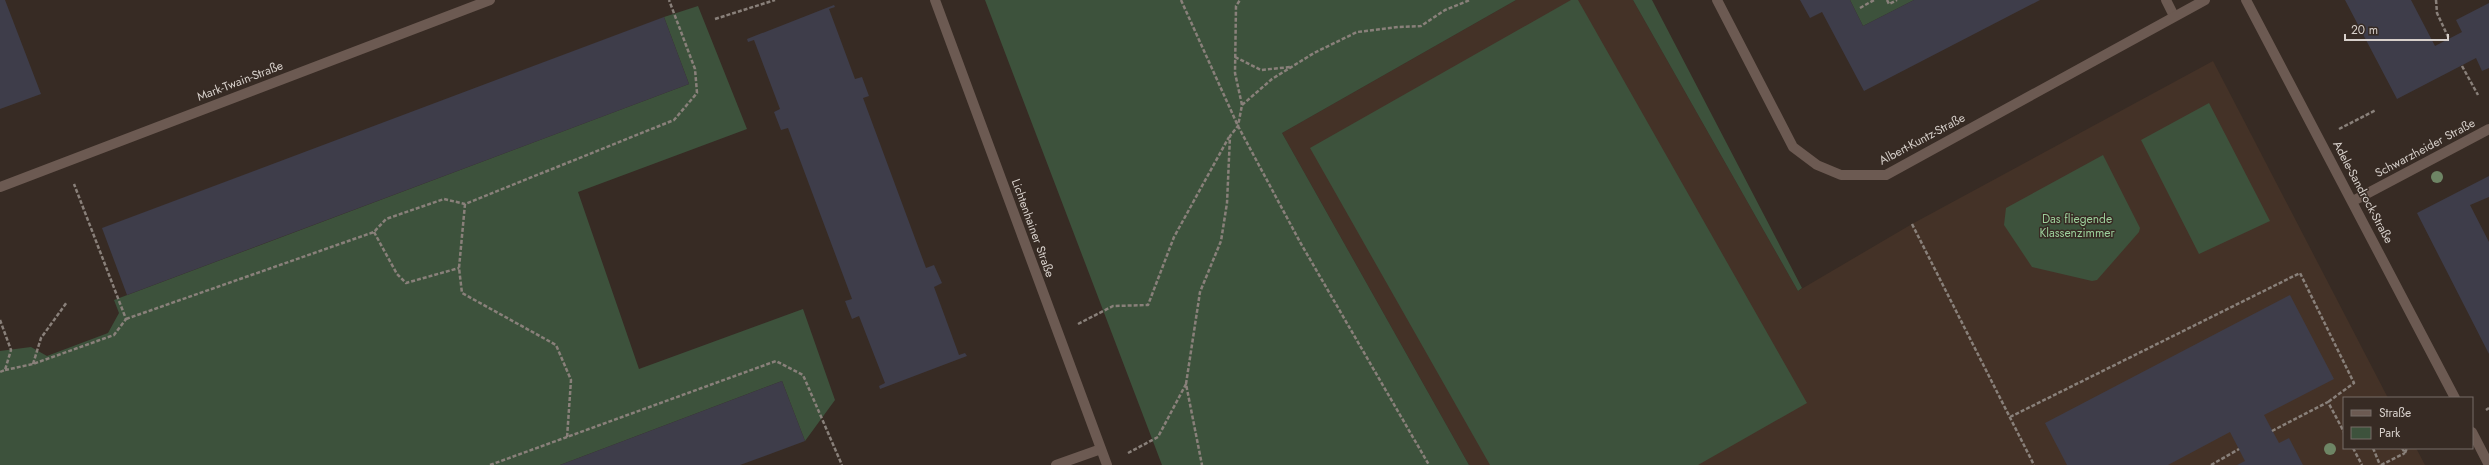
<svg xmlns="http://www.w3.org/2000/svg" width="2489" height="465" font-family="Jost,sans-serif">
  <rect width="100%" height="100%" fill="#372b24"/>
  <path fill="#443227" d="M1516,0h117l165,291 114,-67 301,-163 175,337h-44v50h72l9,17h-956l-187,-332z"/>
  <path fill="#3d523c" d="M985,0h531l-234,133 187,332h-307z
    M1571,0h7l229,403 -109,62h-208l-180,-317z
    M1633,0h19l150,288 -4,3z
    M1850,0h64l-51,26z
    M698,6l49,123 -169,63 61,177 164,-60 32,91 -30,41 -23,-60 -222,84h-560v-114l31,-4 16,9 61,-23 11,-20 -5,-13 575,-216 -25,-67z
    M2209,103l61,118 -71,33 -58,-114z
    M2103,155l37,73 -1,4 -42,48 -5,1 -60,-14 -28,-42 2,-17z"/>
  <path fill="#3e3d4a" d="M0,0h5l36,94 -41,15z
    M1800,0h50l13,26 51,-26h126l-176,91 -42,-79 -12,6z
    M2345,0h66l24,46 27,-14 -6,-12 33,-17v65l-7,3 -6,-13 -79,41z
    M834,5l1,2 -6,2 26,70 7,-2 7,19 -6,2 63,170 8,-3 8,18 -8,4 25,68 6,-2 2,3 -87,33 -1,-3 6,-3 -26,-67 -7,3 -7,-18 7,-2 -64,-171 -7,2 -7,-18 6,-3 -26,-69 -6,2 -1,-3z
    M664,17l25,67 -562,211 -25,-67z
    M2489,176v21l-19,8 19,37v112l-72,-141z
    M2290,295l44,84 -70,36 15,28 10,-5 14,27h-66l8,-4 -15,-29 -62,33h-101l-22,-42z
    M782,381l23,60 -65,24h-180z"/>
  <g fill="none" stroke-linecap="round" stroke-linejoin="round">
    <path stroke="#89807a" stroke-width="2.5" stroke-dasharray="4 2" stroke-linecap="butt" d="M1181,0l57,126 62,116 129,223
      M1887,0l2,4 8,-4
      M2436,0l1,13 12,26
      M1860,8l14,-8
      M715,19l60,-19
      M1235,57l26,13 29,-3
      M2462,66l16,29
      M1242,105l30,-26 42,-26 43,-21 41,-5 23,-1 24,-16 25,-10
      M2339,129l37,-19
      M465,204l-6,64 3,25 94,52 15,35 -4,58
      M1912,224l122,241
      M374,232l23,42 9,9 53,-15
      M126,319l248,-87 12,-13 58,-20 21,5 209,-84 23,-27 -2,-24 -26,-69
      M0,320l11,30 -6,20 -5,2
      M1078,324l35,-18 35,-1 26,-68 55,-100
      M33,364l8,-26 26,-36
      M5,370l28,-6 81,-29 12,-16 -52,-135
      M1186,384l14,-92 21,-51 6,-38 3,-67 8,-10 4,-21 -7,-32 1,-67 4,-6
      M2486,410l3,-2
      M2010,417l290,-144 54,110 -26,19
      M2272,431l56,-29 16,30
      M2353,448l9,17
      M2373,448l7,17
      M2402,448l3,5 2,-5
      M1128,453l30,-16 28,-53 16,81
      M490,465l286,-104 27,14 39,90
      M2211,465l28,-16
      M2381,465l24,-12"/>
    <path stroke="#6c5a52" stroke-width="10" d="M2166,0l8,16"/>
    <path stroke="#6c5a52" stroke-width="10" d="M935,0l172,465
      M1717,0l76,147 24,18 24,10h45l319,-175
      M2246,0l209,398
      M0,187l490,-187
      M2353,201l136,-72
      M2472,432l17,33
      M1056,465l45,-16"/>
  </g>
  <g fill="#6e8565">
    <circle cx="2437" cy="177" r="6"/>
    <circle cx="2330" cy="449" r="6"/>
  </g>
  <g text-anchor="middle" stroke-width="3" stroke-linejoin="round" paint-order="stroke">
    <g font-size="12" fill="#d7d0cb" stroke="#372b24">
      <text transform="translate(240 81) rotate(-21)" y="4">Mark-Twain-Straße</text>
      <text transform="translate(1922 139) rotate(-28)" y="4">Albert-Kuntz-Straße</text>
      <text transform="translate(2425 148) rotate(-28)" y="4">Schwarzheider Straße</text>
      <text transform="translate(2363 192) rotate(62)" y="4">Adele-Sandrock-Straße</text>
      <text transform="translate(1033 228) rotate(70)" y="4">Lichtenhainer Straße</text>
    </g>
    <g font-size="12" fill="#9bce9a" stroke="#372b24">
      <text x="2077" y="223">Das fliegende<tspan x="2077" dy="14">Klassenzimmer</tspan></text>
    </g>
  </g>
  <rect x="2343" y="397" width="130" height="52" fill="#372b24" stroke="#776d67"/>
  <rect x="2351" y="410" width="20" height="6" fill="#6c5a52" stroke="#776d67"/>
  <text x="2379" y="417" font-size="12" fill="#d7d0cb">Straße</text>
  <rect x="2351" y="427" width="20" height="12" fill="#3d523c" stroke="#776d67"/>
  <text x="2379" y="437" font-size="12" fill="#d7d0cb">Park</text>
  <path d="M2345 34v6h103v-6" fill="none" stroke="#d7d0cb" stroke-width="2"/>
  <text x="2351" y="34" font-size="12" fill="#d7d0cb" stroke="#372b24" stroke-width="3" paint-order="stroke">20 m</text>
</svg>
